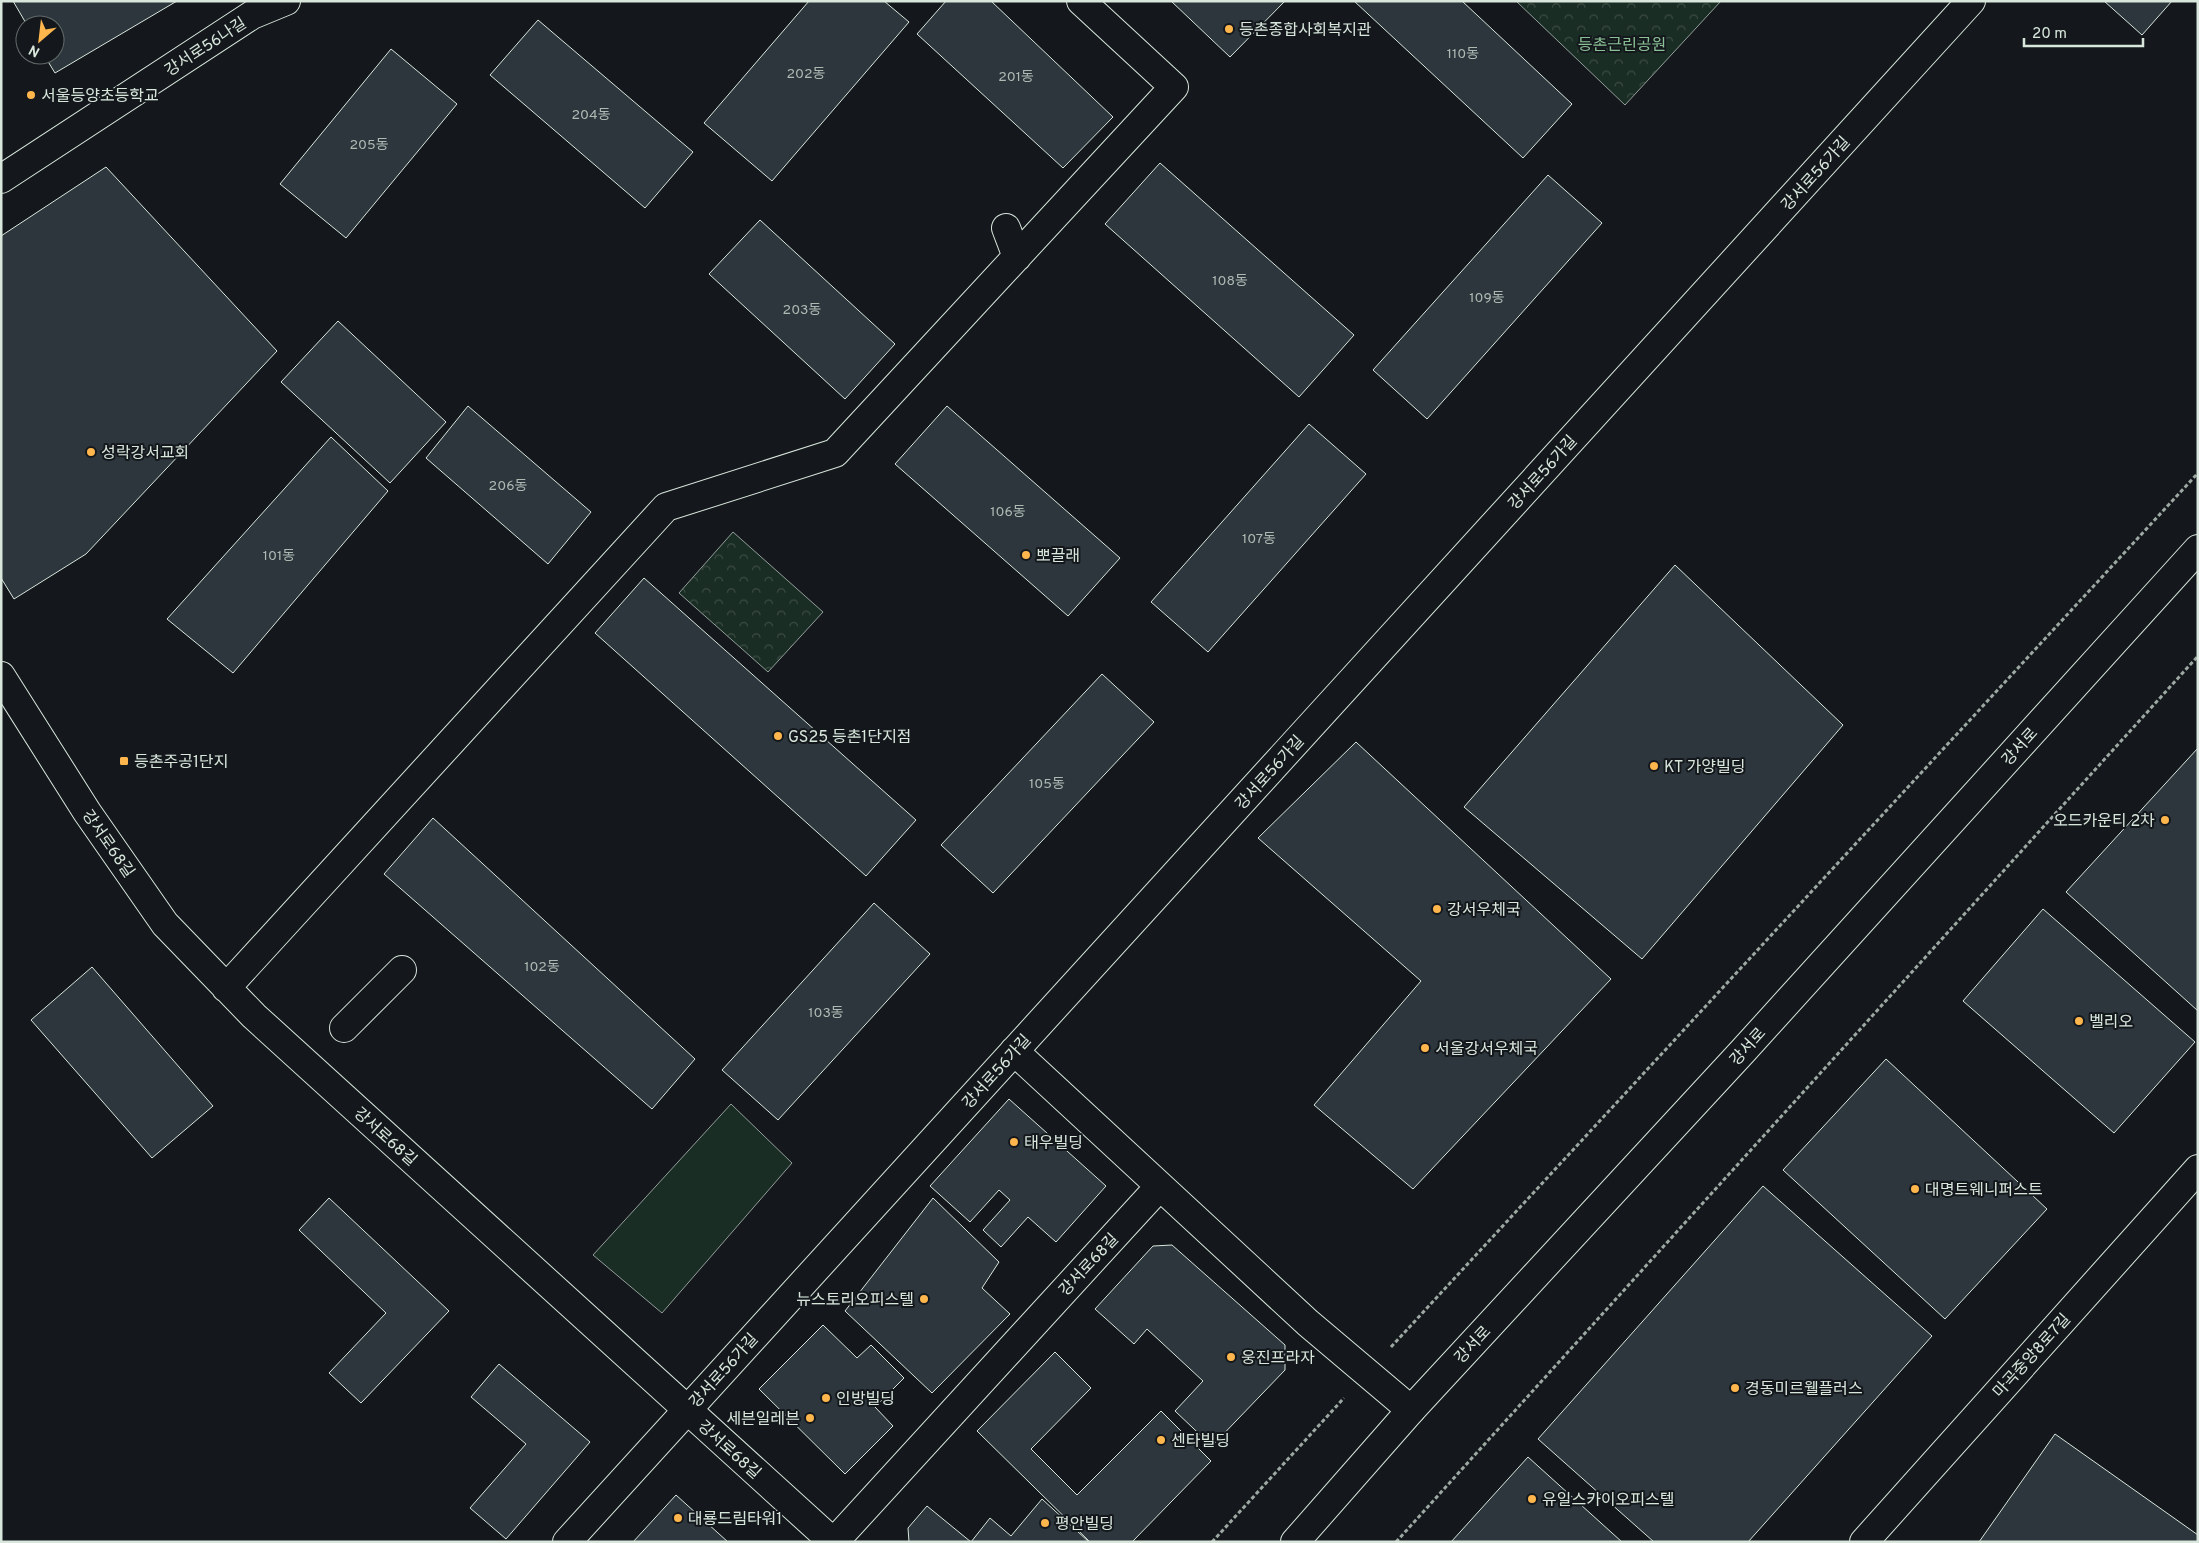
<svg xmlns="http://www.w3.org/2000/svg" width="2199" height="1543" font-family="Overpass,'Noto Sans KR',sans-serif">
  <defs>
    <pattern id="park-crowns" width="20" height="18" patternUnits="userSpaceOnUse" patternTransform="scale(1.25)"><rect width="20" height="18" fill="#1a2d24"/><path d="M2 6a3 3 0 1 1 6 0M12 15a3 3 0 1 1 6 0" fill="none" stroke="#3b4b43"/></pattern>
  </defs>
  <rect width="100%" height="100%" fill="#14181c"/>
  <path fill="url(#park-crowns)" stroke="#939e99" d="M1516,1h205l-96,104z
    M733,532l90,80 -55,60 -89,-79z"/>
  <path fill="#1a2d24" stroke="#939e99" d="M731,1104l61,59 -130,150 -69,-58z"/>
  <path fill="#2c363c" stroke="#d8e6dc" d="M13,1h164l-122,72 -11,-18h11v-30h-28z
    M809,1h75l25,21 -137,159 -68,-58z
    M946,1h45l122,116 -50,51 -146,-134z
    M1171,1h114l-55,56z
    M1354,1h108l110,103 -49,54z
    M2104,1h68l-30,34z
    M538,20l155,132 -48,56 -155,-133z
    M391,49l66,55 -111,134 -66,-54z
    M1160,163l194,172 -55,62 -194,-173z
    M106,167l171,184 -191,203 -72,45 -13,-21v-342z
    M1548,175l54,48 -175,196 -54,-49z
    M760,220l135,124 -50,55 -136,-125z
    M338,321l108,101 -56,61 -109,-101z
    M468,406l123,106 -43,52 -122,-106z
    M947,406l173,152 -52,58 -173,-152z
    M1309,424l57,50 -158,178 -57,-50z
    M331,437l57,54 -155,182 -66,-54z
    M1675,565l168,160 -201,234 -178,-152z
    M644,578l272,242 -50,56 -271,-243z
    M1102,674l52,48 -161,171 -52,-48z
    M1356,742l255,237 -198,210 -99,-84 107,-124 -163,-143z
    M2198,748v263l-132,-119z
    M433,818l262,241 -43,50 -268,-235z
    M874,903l56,51 -152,166 -56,-50z
    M2043,909l152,133 -81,91 -151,-132z
    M92,967l121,139 -61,52 -121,-138z
    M1886,1059l161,150 -102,110 -162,-149z
    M1009,1099l97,87 -50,56 -28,-25 -27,30 -18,-17 27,-30 -11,-10 -29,32 -40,-36z
    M1763,1186l169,150 -184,206h-94l-116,-103z
    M329,1198l120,113 -88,92 -32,-30 57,-60 -87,-83z
    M933,1198l66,64 -17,26 28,26 -78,79 -87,-82z
    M1172,1245l113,100v25l-73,76 -37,-35 28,-30 -56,-52 -13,15 -39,-35 58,-63z
    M823,1325l34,33 14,-13 33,33 -29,29 18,19 -48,48 -86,-85z
    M1055,1352l36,36 -60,61 46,46 84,-84 50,50 -79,81h-42l-113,-111z
    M499,1364l91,78 -84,97 -36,-31 56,-64 -55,-47z
    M2055,1434l143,101v7h-219z
    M1528,1457l94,85h-171z
    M676,1495l52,47h-95z
    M1042,1499l47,43h-180l-1,-14 19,-22 44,36 19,-24 21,18z"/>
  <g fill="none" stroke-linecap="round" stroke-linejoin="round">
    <defs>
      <path id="minor" d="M1,179l251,-164 34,-14
        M1006,228l11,29
        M1,676l86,136 78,112 89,92 579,526
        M226,988l440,-481 169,-54 339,-366 -93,-86
        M344,1028l58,-58
        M1014,1051l294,272 103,87
        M567,1542l1404,-1541
        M834,1542l326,-356
        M1864,1542l334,-373"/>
      <path id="major" d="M1295,1542l116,-132 332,-359 455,-502"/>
    </defs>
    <use href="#minor" stroke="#d8e6dc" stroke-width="30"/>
    <use href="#major" stroke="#d8e6dc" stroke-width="30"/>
    <path stroke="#9da8a2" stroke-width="3" stroke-dasharray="4 2.5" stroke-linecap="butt" d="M1391,1347l807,-874
      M1212,1542l132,-144
      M1396,1542l802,-886"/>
    <use href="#minor" stroke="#14181c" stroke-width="28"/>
    <use href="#major" stroke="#14181c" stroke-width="28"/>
  </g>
  <g fill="#ffb74d" stroke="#14181c" stroke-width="2">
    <circle cx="1229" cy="29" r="5"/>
    <circle cx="31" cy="95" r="5"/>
    <circle cx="91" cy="452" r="5"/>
    <circle cx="1026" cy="555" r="5"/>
    <circle cx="778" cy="736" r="5"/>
    <rect x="119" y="756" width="10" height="10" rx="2.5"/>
    <circle cx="1654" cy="766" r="5"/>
    <circle cx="2165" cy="820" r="5"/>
    <circle cx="1437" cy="909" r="5"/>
    <circle cx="2079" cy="1021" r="5"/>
    <circle cx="1425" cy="1048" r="5"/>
    <circle cx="1014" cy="1142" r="5"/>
    <circle cx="1915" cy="1189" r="5"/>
    <circle cx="924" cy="1299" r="5"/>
    <circle cx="1231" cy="1357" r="5"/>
    <circle cx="1735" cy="1388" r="5"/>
    <circle cx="826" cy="1398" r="5"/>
    <circle cx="810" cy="1418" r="5"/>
    <circle cx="1161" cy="1440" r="5"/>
    <circle cx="1532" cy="1499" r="5"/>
    <circle cx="678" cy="1518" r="5"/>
    <circle cx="1045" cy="1523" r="5"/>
  </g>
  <g text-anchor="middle" stroke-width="4" stroke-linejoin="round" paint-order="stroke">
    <g font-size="14" fill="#adbab4">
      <text x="1463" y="58">110동</text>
      <text x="806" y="78">202동</text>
      <text x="1016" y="81">201동</text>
      <text x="591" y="119">204동</text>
      <text x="369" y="149">205동</text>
      <text x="1230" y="285">108동</text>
      <text x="1487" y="302">109동</text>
      <text x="802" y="314">203동</text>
      <text x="508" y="490">206동</text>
      <text x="1008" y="516">106동</text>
      <text x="1259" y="543">107동</text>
      <text x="279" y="560">101동</text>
      <text x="1047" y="788">105동</text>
      <text x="542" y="971">102동</text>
      <text x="826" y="1017">103동</text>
    </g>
    <g font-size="16" fill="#d8e6dc" stroke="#14181c" text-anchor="start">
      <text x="1239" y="35">등촌종합사회복지관</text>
      <text x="41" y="101">서울등양초등학교</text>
      <text x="101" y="458">성락강서교회</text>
      <text x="1036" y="561">뽀끌래</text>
      <text x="788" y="742">GS25 등촌1단지점</text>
      <text x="134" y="767">등촌주공1단지</text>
      <text x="1664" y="772">KT 가양빌딩</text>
      <text x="2155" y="826" text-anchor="end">오드카운티 2차</text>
      <text x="1447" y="915">강서우체국</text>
      <text x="2089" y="1027">벨리오</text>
      <text x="1435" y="1054">서울강서우체국</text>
      <text x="1024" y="1148">태우빌딩</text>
      <text x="1925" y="1195">대명트웨니퍼스트</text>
      <text x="914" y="1305" text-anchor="end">뉴스토리오피스텔</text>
      <text x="1241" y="1363">웅진프라자</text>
      <text x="1745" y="1394">경동미르웰플러스</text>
      <text x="836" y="1404">인방빌딩</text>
      <text x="800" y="1424" text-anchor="end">세븐일레븐</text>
      <text x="1171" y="1446">센타빌딩</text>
      <text x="1542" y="1505">유일스카이오피스텔</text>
      <text x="688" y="1524">대룡드림타워1</text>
      <text x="1055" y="1529">평안빌딩</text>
    </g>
    <g font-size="16" fill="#8ac095" stroke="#14181c">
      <text x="1622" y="50">등촌근린공원</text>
    </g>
    <g font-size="16" fill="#d8e6dc" stroke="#14181c">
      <text transform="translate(205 46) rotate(-33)" y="6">강서로56나길</text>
      <text transform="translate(1815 173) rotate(-48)" y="6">강서로56가길</text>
      <text transform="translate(1542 472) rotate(-48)" y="6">강서로56가길</text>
      <text transform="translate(2019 746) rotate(-48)" y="6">강서로</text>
      <text transform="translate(1269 772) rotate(-48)" y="6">강서로56가길</text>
      <text transform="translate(109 843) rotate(55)" y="6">강서로68길</text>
      <text transform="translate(1747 1046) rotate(-48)" y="6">강서로</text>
      <text transform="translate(996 1071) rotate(-48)" y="6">강서로56가길</text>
      <text transform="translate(386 1136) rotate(42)" y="6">강서로68길</text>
      <text transform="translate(1088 1264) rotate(-47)" y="6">강서로68길</text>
      <text transform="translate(1472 1344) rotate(-47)" y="6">강서로</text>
      <text transform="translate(2031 1355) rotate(-48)" y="6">마곡중앙8로7길</text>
      <text transform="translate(723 1370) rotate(-48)" y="6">강서로56가길</text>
      <text transform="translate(730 1449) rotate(42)" y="6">강서로68길</text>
    </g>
  </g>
  <rect width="2199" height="1543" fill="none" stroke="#d8e6dc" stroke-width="5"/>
  <g transform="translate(40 40) rotate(208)"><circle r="24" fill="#14181c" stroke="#626a69"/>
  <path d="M0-4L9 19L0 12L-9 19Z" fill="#ffb74d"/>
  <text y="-8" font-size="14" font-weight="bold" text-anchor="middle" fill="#d8e6dc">N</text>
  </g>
  <path d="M2024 38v8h119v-8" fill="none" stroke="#d8e6dc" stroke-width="2.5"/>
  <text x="2032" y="38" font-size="15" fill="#d8e6dc" stroke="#14181c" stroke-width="4" paint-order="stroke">20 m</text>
</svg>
